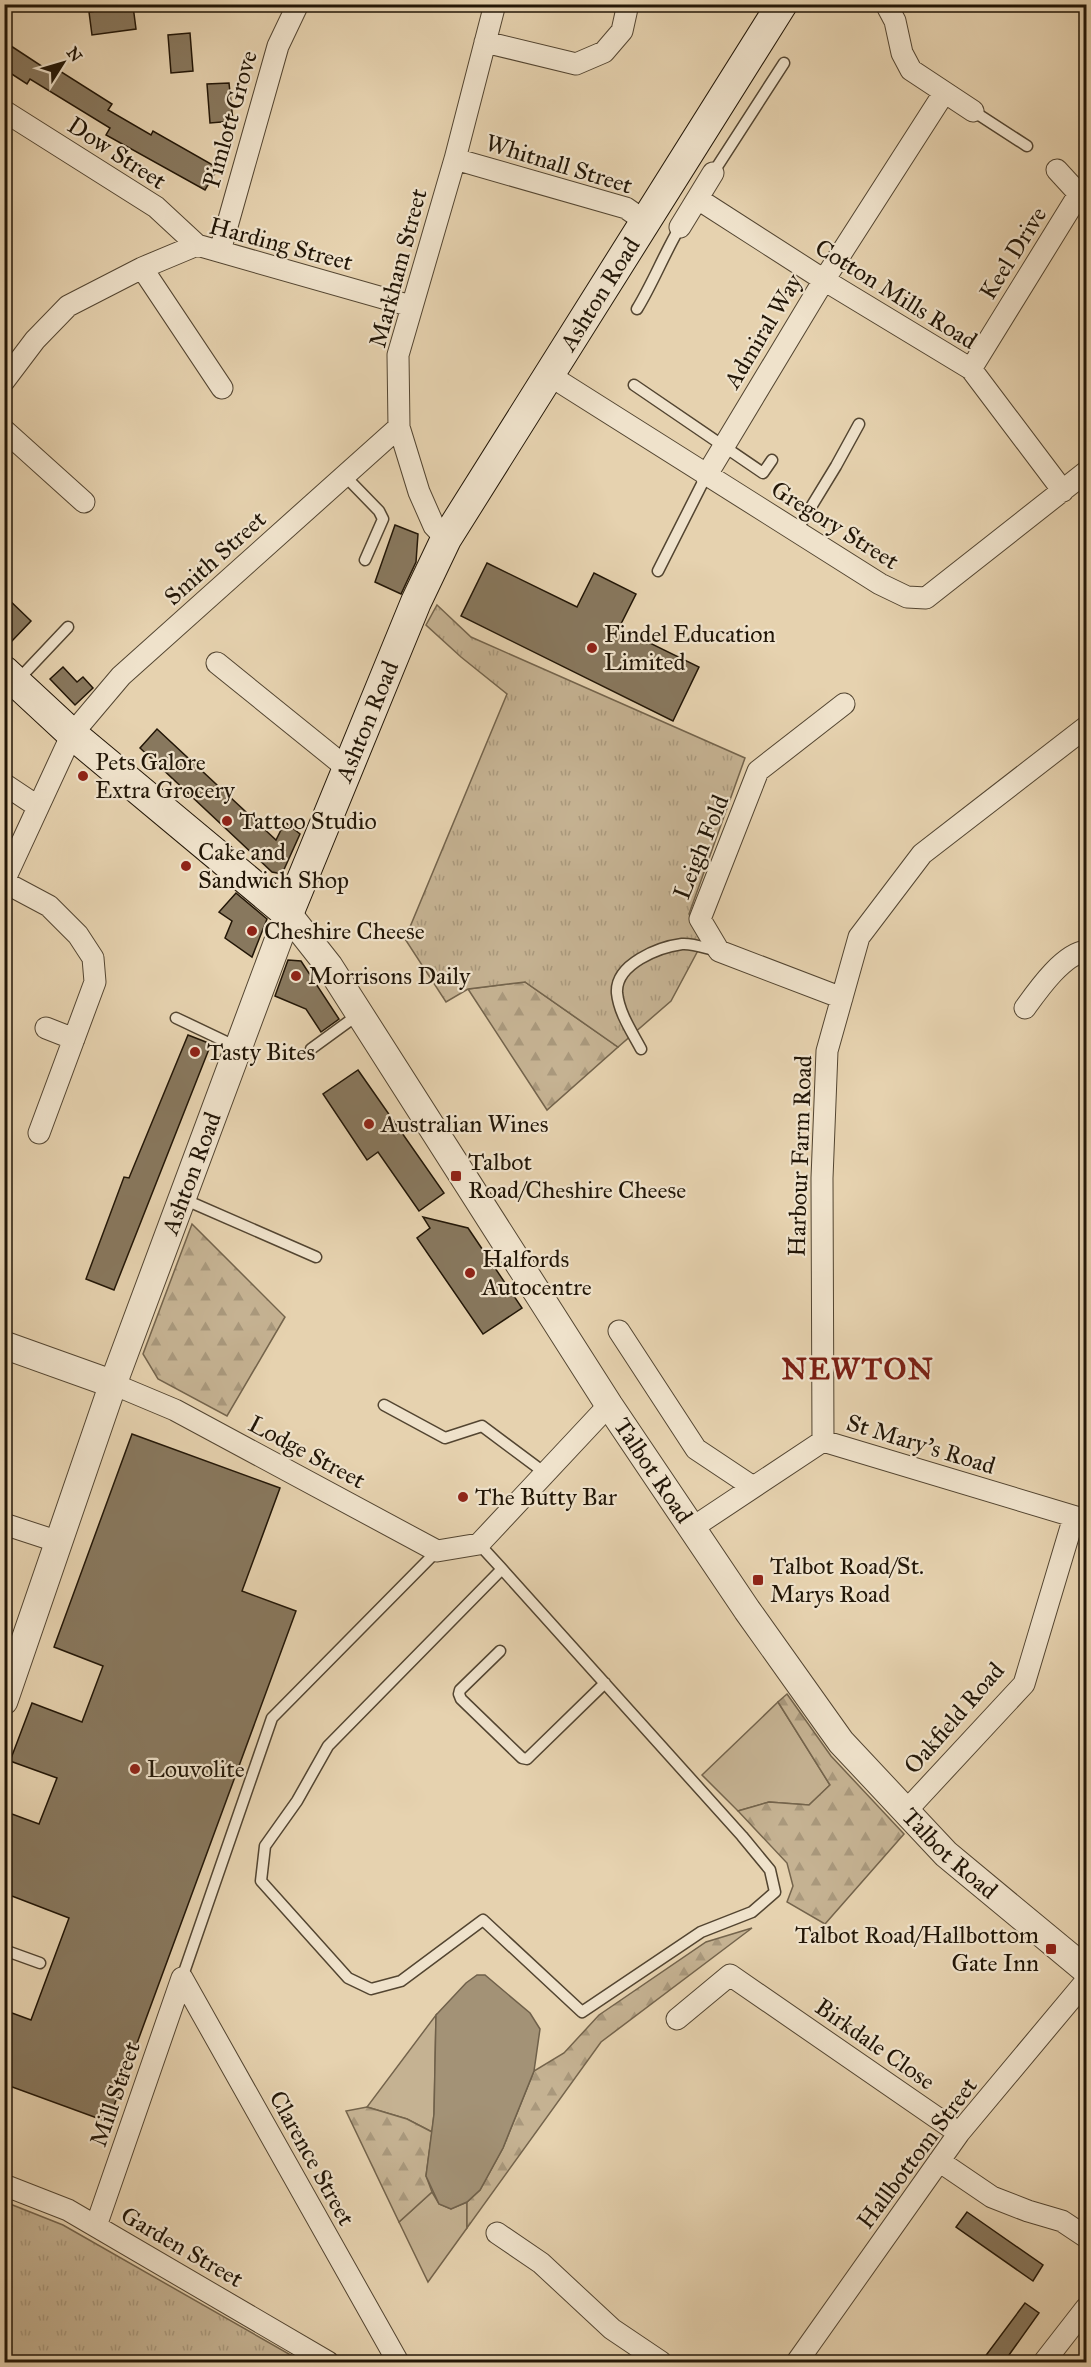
<svg xmlns="http://www.w3.org/2000/svg" width="1091" height="2367" font-family="'IM FELL Great Primer',serif">
  <defs>
    <pattern id="forest-firs" width="22" height="20" patternUnits="userSpaceOnUse" patternTransform="scale(1.5)"><rect width="22" height="20" fill="#c5b292"/><path d="M5 1l3.5 6h-7zM16 11l3.5 6h-7z" fill="#a9987c"/></pattern>
    <pattern id="park-tufts" width="24" height="20" patternUnits="userSpaceOnUse" patternTransform="scale(1.5)"><rect width="24" height="20" fill="#c5b292"/><path d="M3 7l-1-3M5 7V3M7 7l1-3M15 17l-1-3M17 17v-4M19 17l1-3" fill="none" stroke="#a9987c"/></pattern>
  </defs>
  <rect width="100%" height="100%" fill="#e6d2af"/>
  <filter id="stains"><feTurbulence type="fractalNoise" baseFrequency=".00333" numOctaves="4"/><feColorMatrix values="0 0 0 0 .2 0 0 0 0 .09 0 0 0 0 .02 0 0 0 .5 -.17"/></filter>
  <radialGradient id="worn" r=".72"><stop offset=".6" stop-color="#630" stop-opacity="0"/><stop offset="1" stop-color="#630" stop-opacity=".3"/></radialGradient>
  <path fill="#c5b292" stroke="#74644c" stroke-width="1.5" d="M778,1702l52,83 -21,20 -40,-3 -31,9 -36,-36z
    M436,2015l-2,99 -2,18 -25,-13 -40,-12z
    M432,2192l7,12 12,5 16,-7v26l-39,54 -29,-60z"/>
  <path fill="url(#forest-firs)" stroke="#74644c" stroke-width="1.5" d="M525,982l93,65 -71,63 -79,-121z
    M192,1224l93,93 -58,99 -69,-37 -15,-25z
    M787,1694l44,62 73,78 -79,90 -38,-22 6,-16 -6,-23 -49,-52 31,-9 40,3 21,-20 -52,-83z
    M752,1928l-151,114 -134,186v-26l13,-12 23,-42 31,-77 30,-18 35,-38 107,-73z
    M367,2107l40,12 25,13 -6,44 6,16 -33,30 -53,-111z"/>
  <path fill="url(#park-tufts)" stroke="#74644c" stroke-width="1.5" d="M437,605l34,32 274,121 -56,156 13,29 -31,58 -53,46 -93,-65 -57,7 -22,13 -41,-63 102,-245 -46,-37 -35,-32z
    M5,2202l58,23 240,137h-298z"/>
  <path fill="#a39276" stroke="#6f604a" stroke-width="1.5" d="M477,1975h8l45,38 10,16 -6,42 -31,77 -23,42 -13,12 -16,7 -12,-5 -13,-28 8,-62 2,-99 30,-32z"/>
  <path fill="#88785e" stroke="#221607" stroke-width="1.5" d="M133,6l3,23 -44,6 -3,-23z
    M190,33l3,38 -22,2 -3,-38z
    M11,46l38,25 3,-5 60,38 -4,6 43,25 2,-4 65,37 -13,22 -99,-55 4,-7 -80,-49 -3,5 -23,-15v-13z
    M229,83l4,38 -23,2 -3,-39z
    M395,525l23,9 -2,28 -15,32 -26,-12z
    M487,563l90,44 17,-34 42,21 -17,34 80,39 -26,54 -212,-105z
    M4,595l27,26 -19,20 -8,-8z
    M63,667l14,15 6,-5 10,11 -18,17 -25,-26z
    M157,729l119,111 9,-18 15,12 -18,40 -10,-2 -132,-124z
    M236,893l31,26 -15,38 -27,-19 7,-17 -13,-9z
    M288,960l13,1 38,58 -18,13 -15,-23 -31,-13z
    M188,1035l23,9 -97,246 -28,-11 38,-102 5,1z
    M358,1070l86,123 -25,18 -41,-59 -11,8 -44,-66z
    M423,1217l45,11 54,80 -39,26 -66,-96 13,-10z
    M132,1434l148,54 -38,103 54,20 -188,511 -104,-38v-74l27,10 38,-102 -65,-25v-82l35,13 18,-46 -47,-17 22,-58 50,19 21,-56 -49,-19z
    M967,2212l76,53 -10,16 -77,-54z
    M1025,2303l14,10 -35,49h-23z"/>
  <g fill="none" stroke-linecap="round" stroke-linejoin="round">
    <defs>
      <path id="service" d="M973,111l54,35
        M713,173l71,-110
        M637,309c16,-26 27,-55 43,-82
        M634,385l129,88 9,-13
        M345,476l34,35 4,8 -18,41
        M797,530l39,-64 23,-42
        M658,571l48,-95
        M16,682l52,-55
        M176,1018l61,29
        M311,1049l48,-35
        M641,1049c-9,-17 -22,-36 -24,-56 -2,-29 42,-46 65,-49 11,-1 26,5 37,7
        M181,1198l135,59
        M384,1405l61,33 37,-12 63,47
        M479,1544l23,25 240,267 28,34 5,22 -23,20 -51,20 -119,80 -99,-92 -82,61 -30,8 -23,-11 -87,-97 4,-35 32,-45 31,-55 174,-177
        M500,1651l-40,39 -1,4 2,5 61,59 5,1 3,-3 75,-73
        M4,1950l36,13
        M182,1978l90,-260 165,-167"/>
      <path id="minor" d="M886,4l9,17 7,32 9,17 62,41
        M485,42l91,22 28,-12 18,-21 6,-27
        M4,111l152,96 41,38
        M455,159l171,49 20,14
        M1057,170l22,24 7,4
        M698,199l126,81 147,89 92,122
        M680,227l33,-54
        M220,251l58,-205 20,-42
        M142,268l80,120
        M971,369l108,-175
        M549,375l331,209 27,13 19,1 160,-126
        M4,381l31,-41 33,-34 74,-38 55,-23 214,61
        M4,430l80,72
        M706,476l118,-196 120,-187
        M446,539l-12,-13 -15,-34 -20,-65 -1,-72 57,-196 40,-155
        M217,663l131,106
        M4,784l33,22
        M4,881l68,-147 49,-58 278,-249
        M4,882l45,24 29,29 15,23 2,24 -56,151
        M842,998l-123,-47 -19,-32 58,-148 86,-67
        M1025,1008c13,-18 38,-54 61,-57
        M46,1028l28,11
        M619,1331l77,118 57,38
        M113,1384l62,26 262,141 42,-7 130,-139
        M823,1441l-1,-263 5,-127 32,-114 63,-83 164,-127
        M4,1524l55,18
        M692,1528l131,-87 263,79
        M906,1811l118,-127 50,-167
        M182,1978l216,384
        M677,2019l53,-44 229,158
        M939,2161l53,36 36,14 34,10 24,16
        M4,2185l64,25 260,152
        M96,2226l86,-248
        M497,2233l44,30 71,66 49,33
        M797,2362l162,-229 127,-152
        M1044,2362l42,-54"/>
      <g id="tertiary">
        <path id="s1" d="M288,914l41,52 280,439 138,205 94,132 105,112 140,116"/>
        <path d="M4,1345l109,39"/>
        <path id="s2" d="M4,1701l109,-317 175,-470"/>
      </g>
      <g id="secondary">
        <path id="s3" d="M4,671l68,63 216,180 128,-312 30,-63 336,-535"/>
      </g>
    </defs>
    <use href="#service" stroke="#534531" stroke-width="13"/>
    <use href="#minor" stroke="#534531" stroke-width="23"/>
    <use href="#tertiary" stroke="#534531" stroke-width="29"/>
    <use href="#secondary" stroke="#221607" stroke-width="32"/>
    <use href="#service" stroke="#efe2cb" stroke-width="10"/>
    <use href="#minor" stroke="#efe2cb" stroke-width="21"/>
    <use href="#tertiary" stroke="#efe2cb" stroke-width="27"/>
    <use href="#secondary" stroke="#efe2cb" stroke-width="30"/>
  </g>
  <g fill="#8f2418" stroke="#efe2cb" stroke-width="2">
    <circle cx="592" cy="648" r="6"/>
    <circle cx="83" cy="776" r="6"/>
    <circle cx="227" cy="821" r="6"/>
    <circle cx="186" cy="866" r="6"/>
    <circle cx="252" cy="931" r="6"/>
    <circle cx="296" cy="976" r="6"/>
    <circle cx="195" cy="1052" r="6"/>
    <circle cx="369" cy="1124" r="6"/>
    <rect x="450" y="1170" width="12" height="12" rx="3"/>
    <circle cx="470" cy="1273" r="6"/>
    <circle cx="463" cy="1497" r="6"/>
    <rect x="752" y="1574" width="12" height="12" rx="3"/>
    <circle cx="135" cy="1769" r="6"/>
    <rect x="1045" y="1943" width="12" height="12" rx="3"/>
  </g>
  <g text-anchor="middle" stroke-width="4.5" stroke-linejoin="round" paint-order="stroke">
    <g font-size="24" fill="#221607" stroke="#efe2cb">
      <text transform="translate(230 119) rotate(-74)" y="8">Pimlott Grove</text>
      <text transform="translate(117 153) rotate(33)" y="8">Dow Street</text>
      <text transform="translate(559 164) rotate(17)" y="8">Whitnall Street</text>
      <text transform="translate(281 244) rotate(15)" y="8">Harding Street</text>
      <text transform="translate(1013 253) rotate(-58)" y="8">Keel Drive</text>
      <text transform="translate(398 268) rotate(-75)" y="8">Markham Street</text>
      <text transform="translate(896 294) rotate(32)" y="8">Cotton Mills Road</text>
      <text dy="8" stroke="none"><textPath href="#s3" startOffset="1070">Ashton Road</textPath></text>
      <text transform="translate(763 331) rotate(-59)" y="8">Admiral Way</text>
      <text transform="translate(835 525) rotate(32)" y="8">Gregory Street</text>
      <text transform="translate(215 558) rotate(-42)" y="8">Smith Street</text>
      <text dy="8" stroke="none"><textPath href="#s3" startOffset="582">Ashton Road</textPath></text>
      <text transform="translate(701 847) rotate(-68)" y="8">Leigh Fold</text>
      <text transform="translate(800 1156) rotate(-88)" y="8">Harbour Farm Road</text>
      <text dy="8" stroke="none"><textPath href="#s2" startOffset="560">Ashton Road</textPath></text>
      <text transform="translate(921 1444) rotate(17)" y="8">St Mary's Road</text>
      <text transform="translate(307 1452) rotate(28)" y="8">Lodge Street</text>
      <text dy="8" stroke="none"><textPath href="#s1" startOffset="666">Talbot Road</textPath></text>
      <text transform="translate(954 1718) rotate(-49)" y="8">Oakfield Road</text>
      <text dy="8" stroke="none"><textPath href="#s1" startOffset="1152">Talbot Road</textPath></text>
      <text transform="translate(875 2044) rotate(35)" y="8">Birkdale Close</text>
      <text transform="translate(115 2094) rotate(-71)" y="8">Mill Street</text>
      <text transform="translate(917 2153) rotate(-53)" y="8">Hallbottom Street</text>
      <text transform="translate(312 2158) rotate(61)" y="8">Clarence Street</text>
      <text transform="translate(182 2247) rotate(30)" y="8">Garden Street</text>
    </g>
    <g font-size="24" fill="#221607" stroke="#efe2cb" text-anchor="start">
      <text x="604" y="642">Findel Education<tspan x="604" dy="28">Limited</tspan></text>
      <text x="95" y="770">Pets Galore<tspan x="95" dy="28">Extra Grocery</tspan></text>
      <text x="239" y="829">Tattoo Studio</text>
      <text x="198" y="860">Cake and<tspan x="198" dy="28">Sandwich Shop</tspan></text>
      <text x="264" y="939">Cheshire Cheese</text>
      <text x="308" y="984">Morrisons Daily</text>
      <text x="207" y="1060">Tasty Bites</text>
      <text x="381" y="1132">Australian Wines</text>
      <text x="468" y="1170">Talbot<tspan x="468" dy="28">Road/Cheshire Cheese</tspan></text>
      <text x="482" y="1267">Halfords<tspan x="482" dy="28">Autocentre</tspan></text>
      <text x="475" y="1505">The Butty Bar</text>
      <text x="770" y="1574">Talbot Road/St.<tspan x="770" dy="28">Marys Road</tspan></text>
      <text x="147" y="1777">Louvolite</text>
      <text x="1039" y="1943" text-anchor="end">Talbot Road/Hallbottom<tspan x="1039" dy="28">Gate Inn</tspan></text>
    </g>
    <g font-size="30" font-weight="bold" letter-spacing="1.5" fill="#7a1f14" stroke="#efe2cb">
      <text x="858" y="1379">NEWTON</text>
    </g>
  </g>
  <rect width="1091" height="2367" fill="none" stroke="#e6d2af" stroke-width="24"/>
  <rect x="6" y="6" width="1079" height="2355" fill="none" stroke="#221607" stroke-width="3"/>
  <rect x="12" y="12" width="1067" height="2343" fill="none" stroke="#221607" stroke-width="1.5"/>
  <g transform="translate(63 63) rotate(53)" stroke="#efe2cb" stroke-width="4.5" paint-order="stroke">
  <path d="M0-4.5L10 22L0 15L-10 22Z" fill="#221607"/>
  <text y="-9" font-size="16" font-weight="bold" text-anchor="middle" fill="#221607">N</text>
  </g>
  <rect width="100%" height="100%" filter="url(#stains)"/>
  <rect width="100%" height="100%" fill="url(#worn)"/>
</svg>
